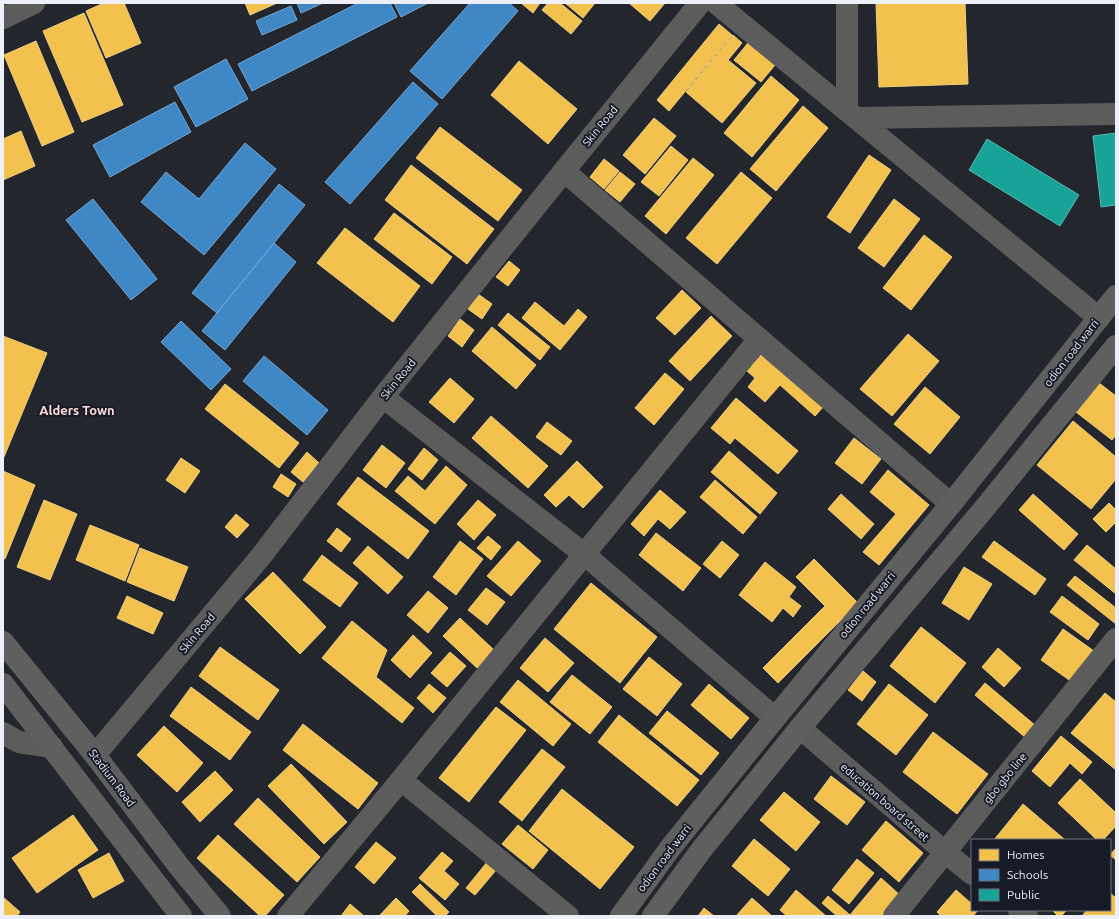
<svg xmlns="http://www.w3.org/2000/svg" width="1119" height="919" font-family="Ubuntu,sans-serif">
  <rect width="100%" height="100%" fill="#24262d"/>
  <path fill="#f2c14e" stroke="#f0cf81" d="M104,3h20l17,40 -35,15 -20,-47z
    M245,3h32l-27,12z
    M521,3h19l-7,10z
    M548,3h12l22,18 -11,13 -29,-24z
    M565,3h30l-12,15z
    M629,3h36l-15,18z
    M876,3h89l3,81 -89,3z
    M84,13l39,92 -41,17 -39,-91z
    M719,24l13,11 -63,76 -12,-11z
    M733,35l9,8 -14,17 28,23 -34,40 -36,-31z
    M36,41l38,91 -32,14 -38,-91z
    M748,43l27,22 -14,17 -27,-22z
    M519,61l58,48 -29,35 -57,-49z
    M771,76l28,24 -47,57 -28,-24z
    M803,106l25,22 -52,63 -26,-22z
    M654,118l22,18 -31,38 -22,-19z
    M440,127l82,63 -24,31 -82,-63z
    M21,131l14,35 -32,14v-41z
    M671,146l17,14 -29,36 -18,-14z
    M869,155l22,15 -41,63 -23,-16z
    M693,158l21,17 -48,59 -21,-18z
    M604,159l15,12 -15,18 -14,-12z
    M411,165l83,64 -27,35 -82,-64z
    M620,172l15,12 -15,18 -15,-12z
    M741,172l31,26 -55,66 -31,-26z
    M894,199l26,20 -36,48 -26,-19z
    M394,213l58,44 -20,27 -58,-45z
    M345,228l75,58 -27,36 -76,-59z
    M924,235l28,22 -41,53 -28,-22z
    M509,261l11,9 -12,16 -12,-9z
    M682,290l19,18 -26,27 -19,-17z
    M478,294l14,10 -10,15 -14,-10z
    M535,302l29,24 14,-17 9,8 -27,33 -38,-32z
    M508,313l42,34 -10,13 -42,-35z
    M711,316l21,20 -42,45 -21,-20z
    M460,319l14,11 -12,17 -14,-11z
    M492,327l44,38 -20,24 -44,-38z
    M908,334l31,27 -47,55 -32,-27z
    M3,336l44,17 -43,104h-1z
    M763,353l61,53 -9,10 -35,-31 -15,17 -17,-15 7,-9 -8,-7z
    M665,373l19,16 -30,36 -19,-17z
    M450,378l24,21 -20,24 -25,-21z
    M1099,383l17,13v39l-4,5 -36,-28z
    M225,384l74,59 -20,25 -74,-59z
    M925,387l35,30 -30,37 -36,-30z
    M736,398l62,53 -20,23 -43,-36 -5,6 -19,-16z
    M491,416l57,50 -20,22 -56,-50z
    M1073,421l43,36v22l-25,30 -54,-44z
    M547,422l25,19 -11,14 -25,-18z
    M854,438l27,21 -19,25 -27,-21z
    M382,445l23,18 -19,25 -23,-18z
    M424,448l14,12 -16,20 -14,-11z
    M729,451l48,42 -17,21 -49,-42z
    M307,452l12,11 -16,19 -12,-10z
    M181,458l19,13 -15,22 -19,-13z
    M577,461l26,26 -20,21 -14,-13 -13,12 -12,-12z
    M446,466l21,19 -32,39 -40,-33 13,-15 17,15z
    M888,470l41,35 -50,60 -16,-13 33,-38 -26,-22z
    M3,471l32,14 -30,74 -2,-1z
    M281,474l15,10 -8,13 -15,-10z
    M358,477l71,54 -21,28 -71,-55z
    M715,480l42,37 -14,17 -43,-37z
    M660,490l26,22 -16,17 -12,-10 -14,17 -13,-12z
    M841,494l33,30 -13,15 -33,-30z
    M1033,494l45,40 -14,16 -45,-40z
    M44,500l33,14 -27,66 -33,-13z
    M478,500l18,15 -22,25 -17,-16z
    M1109,503l7,7v12l-10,10 -13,-13z
    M236,514l13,11 -12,13 -12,-11z
    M90,525l49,20 -14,36 -49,-21z
    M337,528l14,11 -10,13 -14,-11z
    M656,533l45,35 -18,23 -44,-36z
    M488,536l13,11 -10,13 -14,-12z
    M460,541l23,18 -27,36 -23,-18z
    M518,541l23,20 -30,35 -24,-20z
    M722,541l17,14 -19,23 -17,-14z
    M994,541l52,38 -11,16 -53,-38z
    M1087,545l29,24v25l-42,-34z
    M368,546l35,31 -15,17 -35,-31z
    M140,548l48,19 -14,34 -47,-19z
    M322,555l36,28 -18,24 -37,-27z
    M814,559l44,44 -80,80 -15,-15 62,-62 -29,-29z
    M765,562l31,25 -7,10 12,9 -8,11 -10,-9 -11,14 -33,-27z
    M964,567l28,17 -23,36 -27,-17z
    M273,572l53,55 -26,27 -55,-55z
    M1075,576l41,32v16l-49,-39z
    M591,583l66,54 -37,46 -66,-54z
    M486,588l19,14 -18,23 -19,-15z
    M428,591l20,17 -20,25 -21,-18z
    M127,596l36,17 -10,21 -36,-16z
    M1062,596l37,28 -11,16 -38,-28z
    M460,618l34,32 -17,18 -34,-32z
    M352,621l35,29 -11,27 38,31 -12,15 -80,-65z
    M921,627l45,36 -31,40 -45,-37z
    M1063,629l31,22 -22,31 -31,-22z
    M413,635l19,18 -22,25 -19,-18z
    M545,638l29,25 -26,29 -28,-24z
    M220,647l59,43 -21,30 -59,-44z
    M998,648l23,20 -17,19 -22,-20z
    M450,652l16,14 -19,21 -16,-14z
    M649,657l33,27 -25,32 -34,-27z
    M863,671l13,11 -14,19 -14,-11z
    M572,675l40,32 -22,27 -40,-32z
    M518,680l53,44 -18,22 -53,-44z
    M985,683l51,43 -10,12 -51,-43z
    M429,684l17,14 -13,15 -16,-15z
    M709,684l40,34 -18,21 -40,-34z
    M889,684l39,31 -32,40 -39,-31z
    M191,687l60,45 -21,28 -60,-44z
    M1105,693l11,9v68l-45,-37z
    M496,707l30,23 -57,72 -30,-24z
    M667,711l52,42 -18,22 -52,-42z
    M619,715l80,65 -22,26 -79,-64z
    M303,724l75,59 -20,26 -75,-59z
    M164,726l39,37 -26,29 -40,-37z
    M933,732l55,42 -31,40 -54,-42z
    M1061,736l31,26 -10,12 -12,-11 -20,24 -18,-16z
    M542,749l23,18 -43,54 -23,-19z
    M291,764l56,58 -23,22 -56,-58z
    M215,771l18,19 -33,32 -18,-20z
    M831,776l34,26 -18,23 -33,-26z
    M1080,779l36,34v13l-13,14h-6l-39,-37z
    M562,789l72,58 -34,42 -71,-58z
    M784,792l36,30 -24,29 -36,-31z
    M258,798l62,59 -23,25 -63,-58z
    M1023,804l41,35 -1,1h-69z
    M73,815l25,35 -61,43 -25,-35z
    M886,821l37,32 -24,29 -37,-32z
    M518,825l30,25 -15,19 -31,-25z
    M218,835l66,60 -19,21h-5l-63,-58z
    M754,839l36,30 -22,27 -36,-30z
    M376,842l20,16 -22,26 -19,-17z
    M1116,848v12l-6,-5z
    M442,852l11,9 -9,10 15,13 -14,16 -26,-22z
    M109,853l15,28 -31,17 -15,-28z
    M857,859l17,14 -25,31 -17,-14z
    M488,861l9,8 -22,26 -9,-7z
    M881,878l20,18 -17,20h-47l-15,-13 6,-7 22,19z
    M420,884l29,28 -4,4h-8l-25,-24z
    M796,890l30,26h-39l-7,-6z
    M956,890l16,14v6h6l-5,6h-32l-4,-4z
    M1110,893l6,5v18h-34l5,-6h23z
    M3,897l17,15 -3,4h-14z
    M396,898l13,13 -4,5h-26z
    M752,898l20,18h-36z
    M350,904l14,12h-23z
    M704,908l10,8h-16z
    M1052,910h15l-6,6h-3z"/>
  <path fill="#3f88c5" stroke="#73a7d5" d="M297,3h26l-22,10z
    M358,3h32l7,14 -145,74 -14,-27z
    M394,3h34l-27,14z
    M470,3h39l9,8 -76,88 -32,-28z
    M291,6l6,14 -35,15 -6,-14z
    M226,59l22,40 -52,28 -22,-40z
    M413,82l25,22 -88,100 -25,-22z
    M175,102l16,30 -81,45 -17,-32z
    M245,143l31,26 -72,86 -63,-53 25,-30 33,27z
    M279,184l26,21 -88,108 -25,-20z
    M93,199l64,80 -26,21 -65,-80z
    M274,243l22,19 -71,88 -23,-19z
    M181,321l50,48 -20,21 -50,-48z
    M264,356l64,54 -21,25 -64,-54z"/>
  <path fill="#17a398" stroke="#57bab5" d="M1116,133v72l-15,2 -8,-71z
    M987,139l92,56 -19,31 -91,-56z"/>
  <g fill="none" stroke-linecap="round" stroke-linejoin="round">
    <path stroke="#5d5c5d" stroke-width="22" d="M716,3l383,315
      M3,18l31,-15
      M847,110v-107
      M858,118l258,-4
      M564,171l387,333
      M383,397l201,157 191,164
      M800,728l145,124 27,22
      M3,733l16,9 33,5
      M95,755l167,-200 121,-158 181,-226 136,-168
      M401,780l167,136
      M1019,910l8,6
      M288,916l113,-136 358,-441
      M894,916l222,-277"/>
    <path stroke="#605f60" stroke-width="22" d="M3,642l92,113 83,110 42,51
      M3,684l178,232
      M621,916l50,-69 104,-129 176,-214 165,-208
      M653,916l49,-67 98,-121 183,-218 133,-164"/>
  </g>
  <g text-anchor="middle" stroke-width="4" stroke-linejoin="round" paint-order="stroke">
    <g font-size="11" fill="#edf0f9" stroke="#171b27">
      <text transform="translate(600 126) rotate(-51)" y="4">Skin Road</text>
      <text transform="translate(1071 353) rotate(-52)" y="4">odion road warri</text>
      <text transform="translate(398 379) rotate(-51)" y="4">Skin Road</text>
      <text transform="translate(867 605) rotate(-51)" y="4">odion road warri</text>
      <text transform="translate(197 633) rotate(-50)" y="4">Skin Road</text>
      <text transform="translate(112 778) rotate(53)" y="4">Stadium Road</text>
      <text transform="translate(1005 778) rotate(-51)" y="4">gbo gbo line</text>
      <text transform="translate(885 802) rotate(41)" y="4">education board street</text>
      <text transform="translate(664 858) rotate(-53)" y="4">odion road warri</text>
    </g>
    <g font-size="13" font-weight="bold" fill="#fedadb" stroke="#171b27">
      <text x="77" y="415">Alders Town</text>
    </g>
  </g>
  <rect width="1119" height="919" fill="none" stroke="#edf0f9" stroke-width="8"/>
  <rect x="971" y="839" width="140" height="72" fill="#171b27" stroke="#6d707b"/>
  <rect x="979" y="849" width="20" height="12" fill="#f2c14e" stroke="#6d707b"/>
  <text x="1007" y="859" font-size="12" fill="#edf0f9">Homes</text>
  <rect x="979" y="869" width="20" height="12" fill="#3f88c5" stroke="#6d707b"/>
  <text x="1007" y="879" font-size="12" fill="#edf0f9">Schools</text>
  <rect x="979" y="889" width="20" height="12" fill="#17a398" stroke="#6d707b"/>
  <text x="1007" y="899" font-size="12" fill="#edf0f9">Public</text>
</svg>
